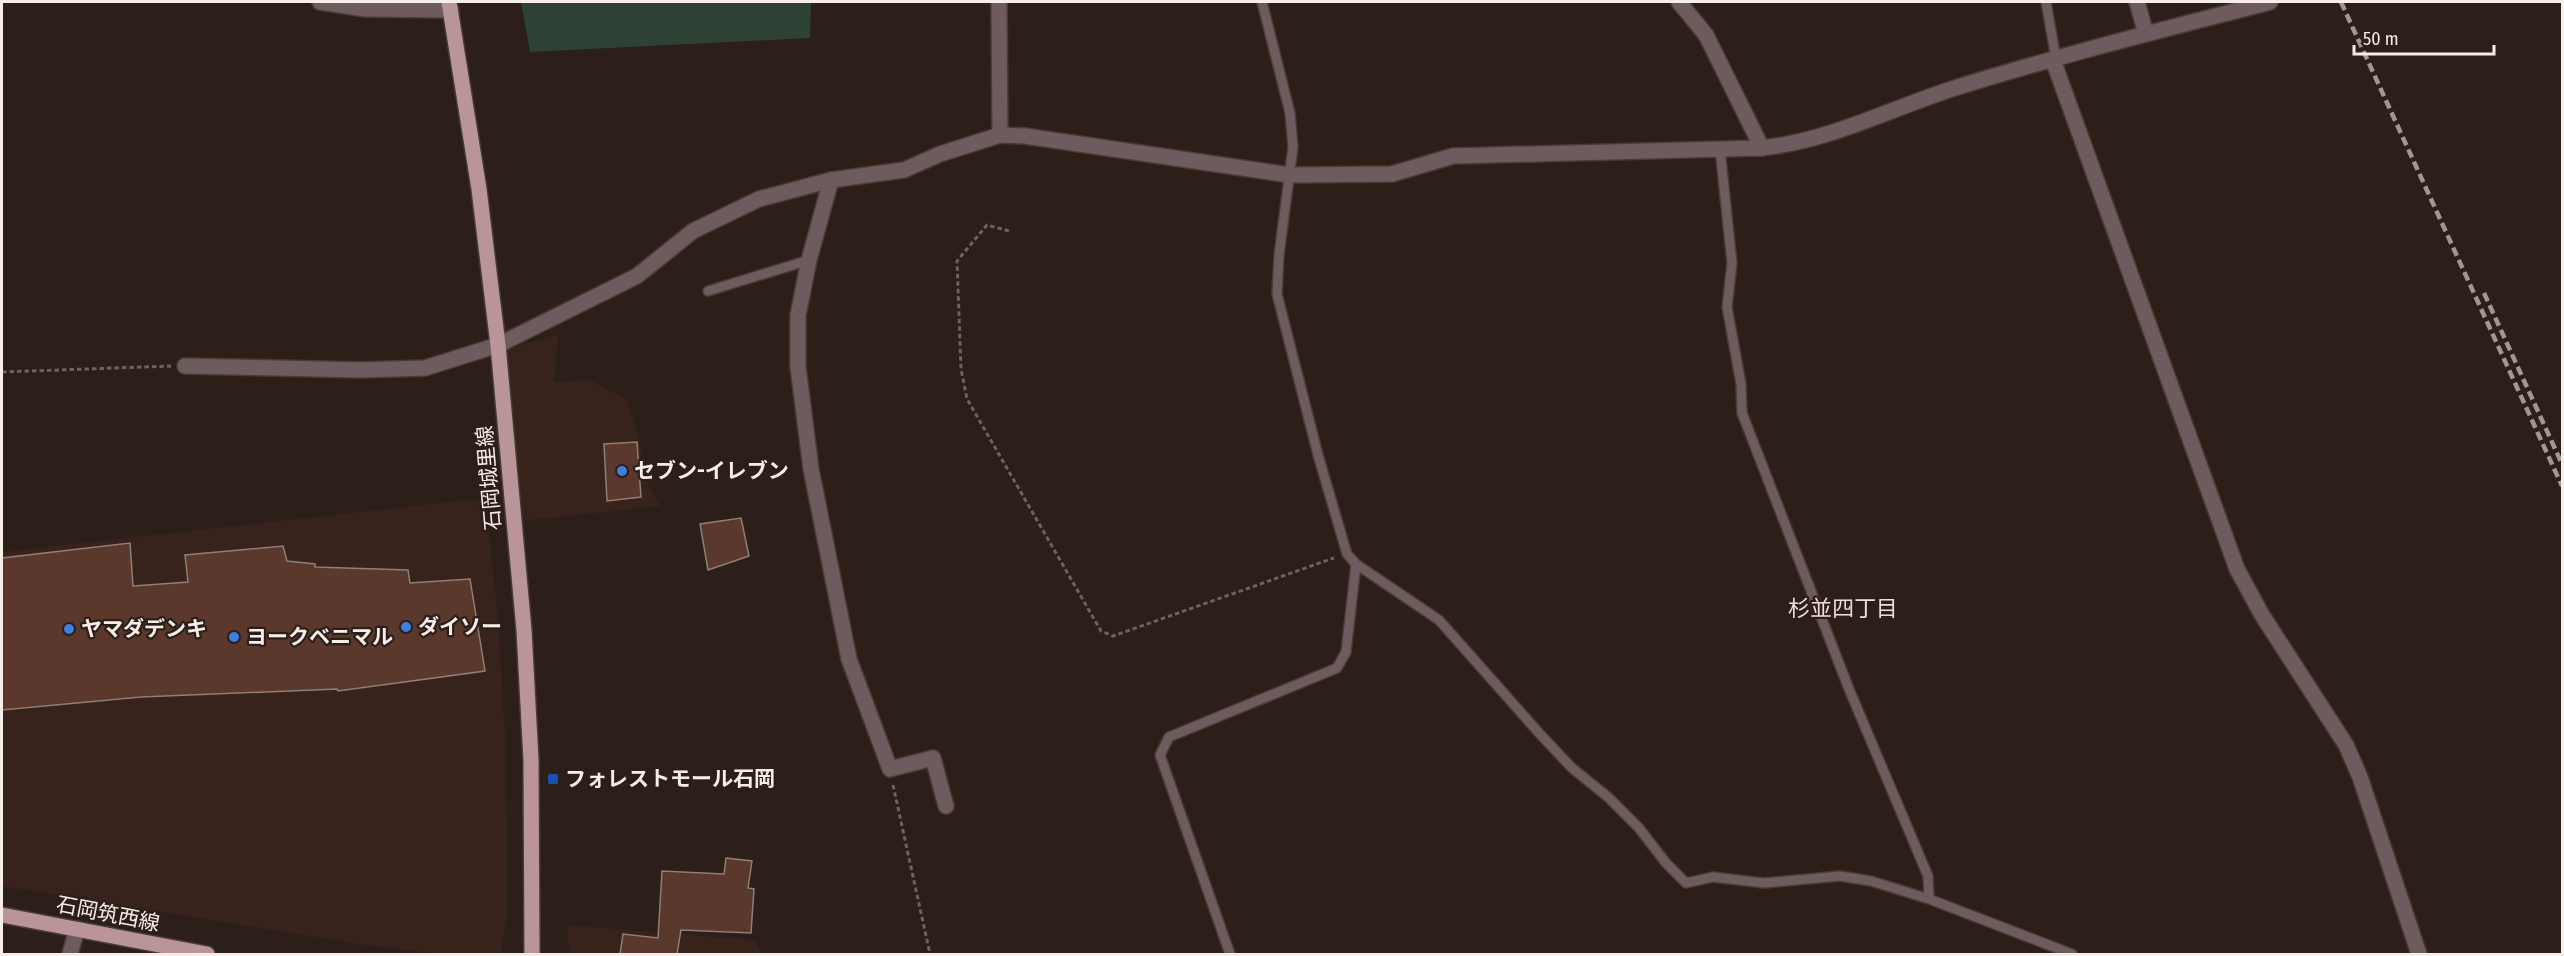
<svg xmlns="http://www.w3.org/2000/svg" width="2564" height="956" font-family="'Fira Sans Condensed','Noto Sans JP',sans-serif">
  <rect width="100%" height="100%" fill="#2c1e18"/>
  <path fill="#38231c" d="M558,334l-4,48 36,-2 37,20 13,38 2,34 18,34 -139,15 -16,-171z
    M485,498l12,111 9,142 1,168 -7,35h-57l-72,-8 -369,-60v-334z
    M567,925l188,15 7,14h-193z"/>
  <path fill="#2e4135" d="M521,2h290l-1,36 -280,14z"/>
  <path fill="#5a382b" stroke="#907e78" stroke-width="1.5" d="M637,442l4,55 -34,4 -3,-57z
    M741,518l8,38 -41,14 -8,-46z
    M130,543l3,43 55,-4 -3,-27 98,-9 4,15 28,3v3l93,3 2,13 60,-4 15,92 -147,20 -1,-2 -196,8 -139,13v-152z
    M726,858l26,3 -4,27 6,1 -3,44 -70,-3 -4,24h-57l3,-20 35,4 4,-67 62,3z"/>
  <g fill="none" stroke-linecap="round" stroke-linejoin="round">
    <defs>
      <path id="service" d="M1262,2l28,111 3,34 -14,108 -2,39 41,161 29,99 9,10 83,56 100,113 33,35 36,29 31,31 27,35 20,20 27,-6 51,6 76,-7 31,5 58,18 143,55
        M2046,2l10,57
        M1720,149l12,114 -5,44 14,77 1,29 107,276 79,187 1,23
        M708,291l101,-31
        M1230,954l-70,-199 9,-18 168,-69 9,-16 10,-88"/>
      <path id="minor" d="M320,2l46,7 85,1
        M999,2l1,133
        M1679,2l27,33 56,113
        M2137,2l9,32
        M831,180l-22,80 -11,55v52l13,102 38,190 41,110 43,-11 13,48
        M185,366l176,4 64,-2 73,-23
        M70,954l7,-25"/>
      <path id="tertiary" d="M2053,60l184,509 25,46 84,130 14,32 59,177
        M498,345l139,-69 56,-45 66,-32 72,-19 73,-10 36,-16 60,-19 25,1 265,39 102,-1 61,-18 309,-8c71,-8 129,-40 196,-61 103,-32 208,-58 312,-85"/>
      <path id="primary" d="M449,2l30,187 19,156 26,285 7,130 1,194
        M2,915l205,39"/>
    </defs>
    <use href="#service" stroke="#483b35" stroke-width="12"/>
    <use href="#minor" stroke="#483b35" stroke-width="18"/>
    <use href="#tertiary" stroke="#483b35" stroke-width="18"/>
    <use href="#primary" stroke="#483b35" stroke-width="18"/>
    <path stroke="#6f625d" stroke-width="3" stroke-dasharray="4.5 3" stroke-linecap="butt" d="M1009,231l-22,-6 -30,36 4,108 6,30 134,232 12,5 221,-78
      M2,372l169,-6
      M893,785l37,169"/>
    <use href="#service" stroke="#6d5b5d" stroke-width="9"/>
    <use href="#minor" stroke="#6d5b5d" stroke-width="15"/>
    <use href="#tertiary" stroke="#6d5b5d" stroke-width="15"/>
    <use href="#primary" stroke="#b99499" stroke-width="15"/>
    <path stroke="#a29691" stroke-width="4.5" stroke-dasharray="9 4.5" stroke-linecap="butt" d="M2341,2l221,484
      M2484,293l78,171"/>
  </g>
  <g fill="#3f7fe0" stroke="#2c1e18" stroke-width="2">
    <circle cx="622" cy="471" r="6"/>
    <circle cx="406" cy="627" r="6"/>
    <circle cx="69" cy="629" r="6"/>
    <circle cx="234" cy="637" r="6"/>
  </g>
  <rect fill="#1a4fb4" stroke="#2c1e18" stroke-width="2" x="547" y="773" width="12" height="12" rx="3"/>
  <g text-anchor="middle" stroke-width="4.5" stroke-linejoin="round" paint-order="stroke">
    <g font-size="21" font-weight="bold" fill="#f7ede9" stroke="#2c1e18" text-anchor="start">
      <text x="634" y="478">セブン-イレブン</text>
      <text x="418" y="634">ダイソー</text>
      <text x="81" y="636">ヤマダデンキ</text>
      <text x="246" y="644">ヨークベニマル</text>
      <text x="565" y="786">フォレストモール石岡</text>
    </g>
    <g font-size="21" fill="#f7ede9" stroke="#2c1e18">
      <text transform="translate(489 478) rotate(-95)" y="7">石岡城里線</text>
      <text transform="translate(108 914) rotate(11)" y="7">石岡筑西線</text>
    </g>
    <g font-size="22" fill="#f0ddd5" stroke="#2c1e18">
      <text x="1843" y="616">杉並四丁目</text>
    </g>
  </g>
  <rect width="2564" height="956" fill="none" stroke="#f7ede9" stroke-width="6"/>
  <path d="M2354 45v9h140v-9" fill="none" stroke="#f7ede9" stroke-width="3"/>
  <text x="2363" y="45" font-size="18" fill="#f7ede9" stroke="#2c1e18" stroke-width="4.5" paint-order="stroke">50 m</text>
</svg>
